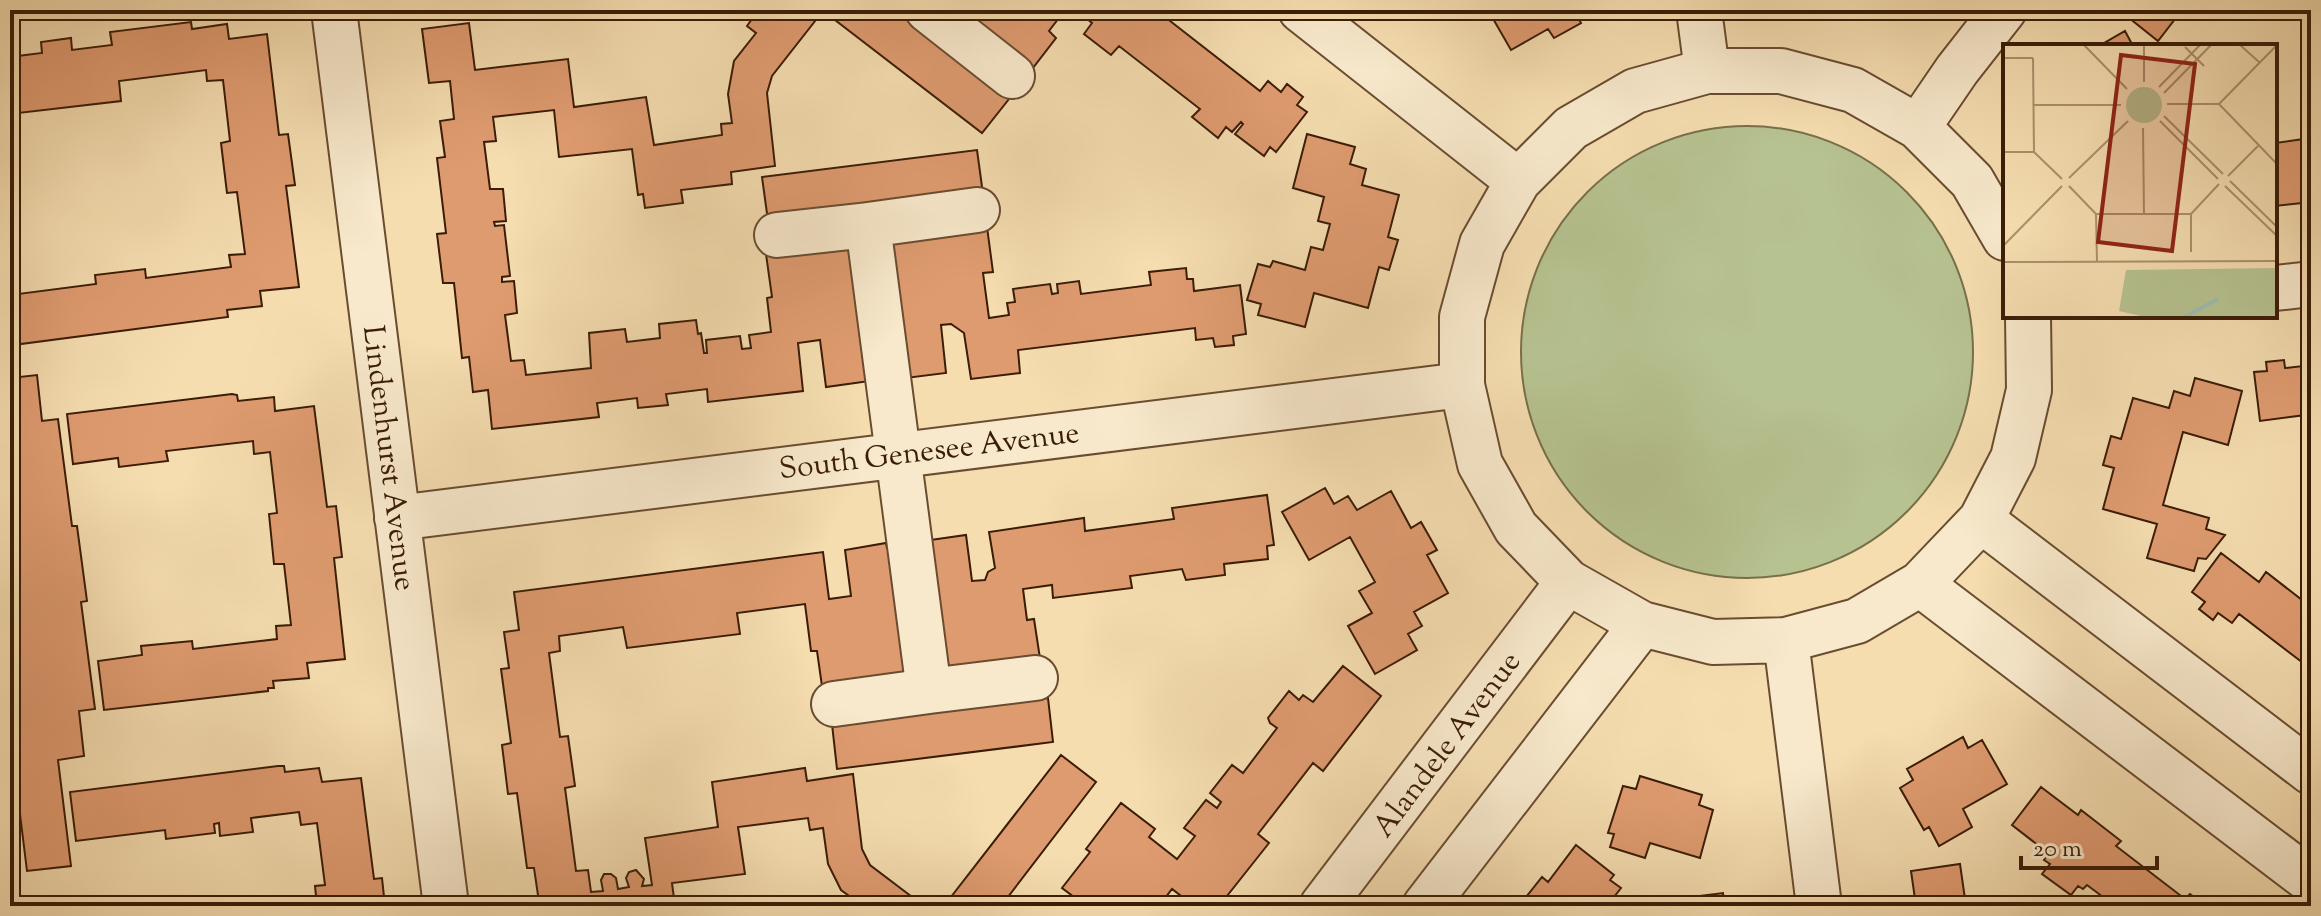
<svg xmlns="http://www.w3.org/2000/svg" width="2321" height="916" font-family="'Sorts Mill Goudy',serif">
  <rect width="100%" height="100%" fill="#f5ddb0"/>
  <filter id="stains"><feTurbulence type="fractalNoise" baseFrequency=".0025" numOctaves="4"/><feColorMatrix values="0 0 0 0 .2 0 0 0 0 .09 0 0 0 0 .02 0 0 0 .5 -.17"/></filter>
  <radialGradient id="worn" r=".72"><stop offset=".6" stop-color="#630" stop-opacity="0"/><stop offset="1" stop-color="#630" stop-opacity=".3"/></radialGradient>
  <path fill="#b6c290" stroke="#786f4b" stroke-width="2" d="M1521 352a226 226 0 1 1 452 0a226 226 0 1 1-452 0Z"/>
  <path fill="#df9b70" stroke="#3b1c06" stroke-width="2" d="M747,10h64l8,6 -47,60 -5,17 8,73 -44,6 1,12 -51,6 2,13 -38,5 -2,-14 -5,1 -6,-46 -73,8 -5,-47 -61,7 3,24 -12,1 6,47h13l3,32 -12,1 1,4 9,-1 6,51 -8,1v5l12,-1 3,32 -12,2 6,46 13,-1 2,15 65,-7 -2,-35 36,-4 2,13 33,-4 -1,-14 37,-4 2,14 3,-1 3,20h3l-1,-13 34,-4 2,13 9,-1 -2,-13 22,-3 -4,-34 5,-1 -6,-43 43,-5v5l45,-5 16,132 -44,6 -6,-47 -22,3 5,48 -95,11 -1,-13 -41,5 2,11 -30,3 -1,-10 -40,5 2,14 -107,12 -4,-39 -15,2 -4,-35 -7,1 -8,-75h-11l-6,-49 9,-1 -9,-75 8,-1 -5,-36 14,-2 -4,-38 -21,2 -7,-54 47,-6 6,47 93,-11 6,48 72,-10 8,48 68,-10 -1,-11 11,-1 -4,-29 6,-33 22,-28 -9,-7 7,-10z
    M822,10h72l115,89 -27,34z
    M955,10h110l-16,21 7,7 -27,35z
    M1090,10h66l104,81 8,-10 13,11 6,-8 16,13 -6,8 10,7 -31,40 -6,-5 -6,9 -29,-22 8,-10 -2,-2 -9,10 -6,-5 -8,11 -26,-21 8,-8 -81,-63 -8,9 -27,-21 8,-11 -6,-5z
    M1488,10h95l-7,4 5,9 -27,15 -6,-9 -37,21z
    M2119,10h63l-24,31z
    M191,22l1,7 35,-5 2,15 38,-5 12,101 9,-1 7,51 -9,1 13,101 -39,4 2,15 -35,4 1,7 -215,28 -3,-50 86,-11 -1,-9 50,-6 1,9 85,-11 -2,-12 16,-1 -8,-62 -10,1 -6,-50 9,-2 -7,-61 -16,1 -1,-11 -87,11 2,20 -111,13v-57l32,-4 -1,-11 30,-4 1,12 40,-5 -2,-13z
    M2125,31l8,15h-34z
    M1307,134l48,13 -5,17 16,5 -4,16 37,10 -11,42 10,3 -9,30 -10,-3 -11,41 -54,-15 -9,34 -47,-12 3,-11 -14,-4 11,-36 12,3 3,-6 32,9 6,-23 12,3 7,-26 -12,-3 6,-24 -31,-9z
    M2311,138v64l-36,4v-63z
    M977,150l6,44 -215,27 -6,-44z
    M987,227l6,45 -10,1 6,45 20,-3 -2,-12 8,-1 -2,-13 37,-5 2,10 6,-1 -1,-9 22,-3 2,13 70,-9 -2,-13 37,-4 1,11h6l1,12 46,-6 6,49 -13,2 1,9 -19,2 -2,-9 -17,2 -1,-12 -177,22 2,23 -49,6 -7,-46 -13,-9 -10,1 5,48 -40,5 -21,-133z
    M2284,360l1,8 18,-2 1,12 7,-1v49l-4,1 -1,-12 -46,6 -6,-49 13,-1 -1,-9z
    M10,372l1,6 26,-3 5,46 16,-2 14,107h5l10,75 -6,1 14,107 -16,2 5,45 -26,4 13,106 -44,5 -17,-138z
    M2195,378l47,13 -14,54 -45,-13 -20,73 46,13 -3,11 19,6 -19,24 -8,-1 -4,13 -47,-13 10,-34 -54,-15 11,-41 -11,-3 8,-29 10,3 12,-41 36,10 5,-17 16,5z
    M232,394l5,1 1,6 36,-4 1,14 39,-5 13,101 9,-1 6,51 -8,1 11,101 -38,4 2,15 -36,3 1,7h-6v3l-164,19 -6,-49 44,-6 -1,-9 51,-5 1,8 84,-10 -1,-13 15,-1 -7,-61h-10l-5,-50 8,-1 -7,-61 -16,2 -1,-13 -87,10 2,10 -49,6 -1,-9 -45,6 -6,-50z
    M1325,488l9,16 14,-8 9,14 34,-19 20,37 10,-6 16,28 -10,5 21,38 -34,19 8,14 -14,8 9,16 -42,24 -27,-48 24,-13 -13,-22 16,-9 -25,-45 -41,23 -27,-48z
    M1267,495l7,50 -7,1 1,13 -44,5 1,11 -39,5 -4,-11 -52,7 2,12 -79,10 -1,-13 -29,4 4,31 7,-1 7,46 -100,8 -18,-132 43,-6 6,46 13,-1 3,-8 7,-4 -6,-36 95,-14 1,13 89,-12 -2,-11z
    M886,543l1,5 4,-1 17,131 -85,15 -6,-42h-6l-6,-47 -68,9 3,21 -113,14 -4,-21 -64,9 1,15 -11,2 11,84 8,-1 7,50 -10,2 11,83 12,-1 3,22 12,-1 -2,-11 3,-6h7l5,4 2,11 11,-2 -3,-9 3,-6 7,-2 8,9 -2,7 10,-1 -7,-47 73,-11 -6,-45 93,-14 2,13 46,-7 9,75 8,16 54,41h-61l-22,-16 -13,-26 -5,-36 -13,2 -2,-12 -70,9 7,47 -73,9 3,23h-122v-5l-14,1 -5,-34h-7l-10,-75 -9,1 -6,-49 9,-2 -10,-74 8,-1 -5,-36 15,-2 -5,-38 309,-40 6,47 22,-3 -6,-46z
    M2221,553l38,29 7,-10 45,35v62l-72,-55 -7,9 -14,-10 -5,7 -14,-11 6,-7 -13,-10z
    M1343,666l38,30 -58,75 -10,-8 -55,71 11,9 -50,63h-25l-22,-17 -13,17h-73l-24,-18 28,-36 -4,-3 35,-46 34,26 -6,8 28,22 18,-23 -11,-8 22,-28 11,8 4,-6 -11,-9 22,-28 11,8 34,-45 -7,-5 -2,-5 21,-27 10,9 4,-5 10,7z
    M1048,698l5,44 -216,27 -5,-45z
    M1963,737l5,11 14,-8 25,44 -44,25 9,18 -33,19 -10,-19 -5,3 -24,-42 13,-8 -6,-11z
    M1061,755l35,27 -95,124h-57z
    M278,766h6l1,6 34,-4 3,14 39,-4 13,101 8,-1 3,28h-68l-2,-20 10,-1 -8,-62 -16,2 -2,-13 -48,6 2,14 -33,4 -1,-13 -5,1 1,9 -49,6 -1,-9 -89,11 -6,-49z
    M1640,776l62,19 -3,10 14,5 -13,48 -50,-15 -5,15 -35,-11 4,-13 -6,-1 15,-47 13,3z
    M2041,787l37,28 3,-5 40,31 -5,5 69,53 5,-5 16,12h-91l-28,-21 -4,4 -5,-3 -7,9 -29,-21 8,-10 -6,-4 4,-7 -36,-28z
    M1576,845l38,30 -4,5 11,8 -14,18h-88l23,-29 6,5z
    M1960,864l6,42h-50l-5,-35z
    M1723,893l1,13h-49l-1,-7z"/>
  <g fill="none" stroke-linecap="round" stroke-linejoin="round">
    <defs>
      <path id="minor" d="M334,10l112,896
        M928,10l84,66
        M1301,10l217,171
        M1699,10l8,61
        M1918,127l39,-57 47,-60
        M977,210l-109,15 61,466 106,-13
        M777,235l91,-10
        M2005,238l-33,-57 -54,-54 -65,-37 -72,-19h-74l-72,20 -64,37 -53,53 -36,63 -20,73v68l18,79 36,64 52,54 74,42 71,18 73,-2 71,-19 63,-37 61,-64 32,-62 16,-68 -1,-74
        M2275,288l36,-4
        M397,518l1065,-133
        M1981,520l330,252
        M1920,584l391,297
        M1786,640l33,266
        M834,704l95,-13
        M1322,906l246,-324
        M1425,906l217,-282"/>
    </defs>
    <use href="#minor" stroke="#6a4c30" stroke-width="48"/>
    <use href="#minor" stroke="#f8e9cc" stroke-width="44"/>
  </g>
  <g text-anchor="middle" stroke-width="6" stroke-linejoin="round" paint-order="stroke">
    <g font-size="30" fill="#3b1c06" stroke="#f8e9cc">
      <text transform="translate(929 450) rotate(-7)" y="10">South Genesee Avenue</text>
      <text transform="translate(390 458) rotate(83)" y="10">Lindenhurst Avenue</text>
      <text transform="translate(1446 744) rotate(-53)" y="10">Alandele Avenue</text>
    </g>
  </g>
  <g transform="translate(2003 44)">
    <rect width="274" height="274" fill="#f5ddb0"/>
    <path d="M123 61a18 18 0 1 1 36 0a18 18 0 1 1-36 0ZM274,224v50h-127l-31,-7 7,-41z" fill="#b6c290"/>
    <path fill="none" stroke="#9dbbb2" stroke-width="4" d="M180,274l35,-19"/>
    <path fill="none" stroke="#ab906c" stroke-width="2" d="M80,0l44,45M141,0v38M236,0l20,18M182,3l19,19M0,14h30M30,14l1,94 28,27M156,43l42,-43M161,49l48,-49M164,60h52M216,60l58,-59M216,60l58,60M30,61h88M161,72l59,58M157,77l58,58M140,84l1,87M0,108h31M225,132l30,-30M66,134l59,-57M227,137l47,46M66,142l27,28 1,48M222,142l52,50M93,170h95l28,-30M1,201l58,-59M188,208v-38M0,218l274,-1"/>
    <path fill="#8f2418" fill-opacity="0.15" stroke="#8f2418" stroke-width="4" d="M118,11l74,9 -23,187 -74,-9z"/>
    <rect width="274" height="274" fill="none" stroke="#3b1c06" stroke-width="4"/>
  </g>
  <rect width="2321" height="916" fill="none" stroke="#f5ddb0" stroke-width="40"/>
  <rect x="12" y="12" width="2297" height="892" fill="none" stroke="#3b1c06" stroke-width="4"/>
  <rect x="20" y="20" width="2281" height="876" fill="none" stroke="#3b1c06" stroke-width="2"/>
  <path d="M2021 856v12h136v-12" fill="none" stroke="#3b1c06" stroke-width="4"/>
  <text x="2033" y="856" font-size="24" fill="#3b1c06" stroke="#f8e9cc" stroke-width="6" paint-order="stroke">20 m</text>
  <rect width="100%" height="100%" filter="url(#stains)"/>
  <rect width="100%" height="100%" fill="url(#worn)"/>
</svg>
